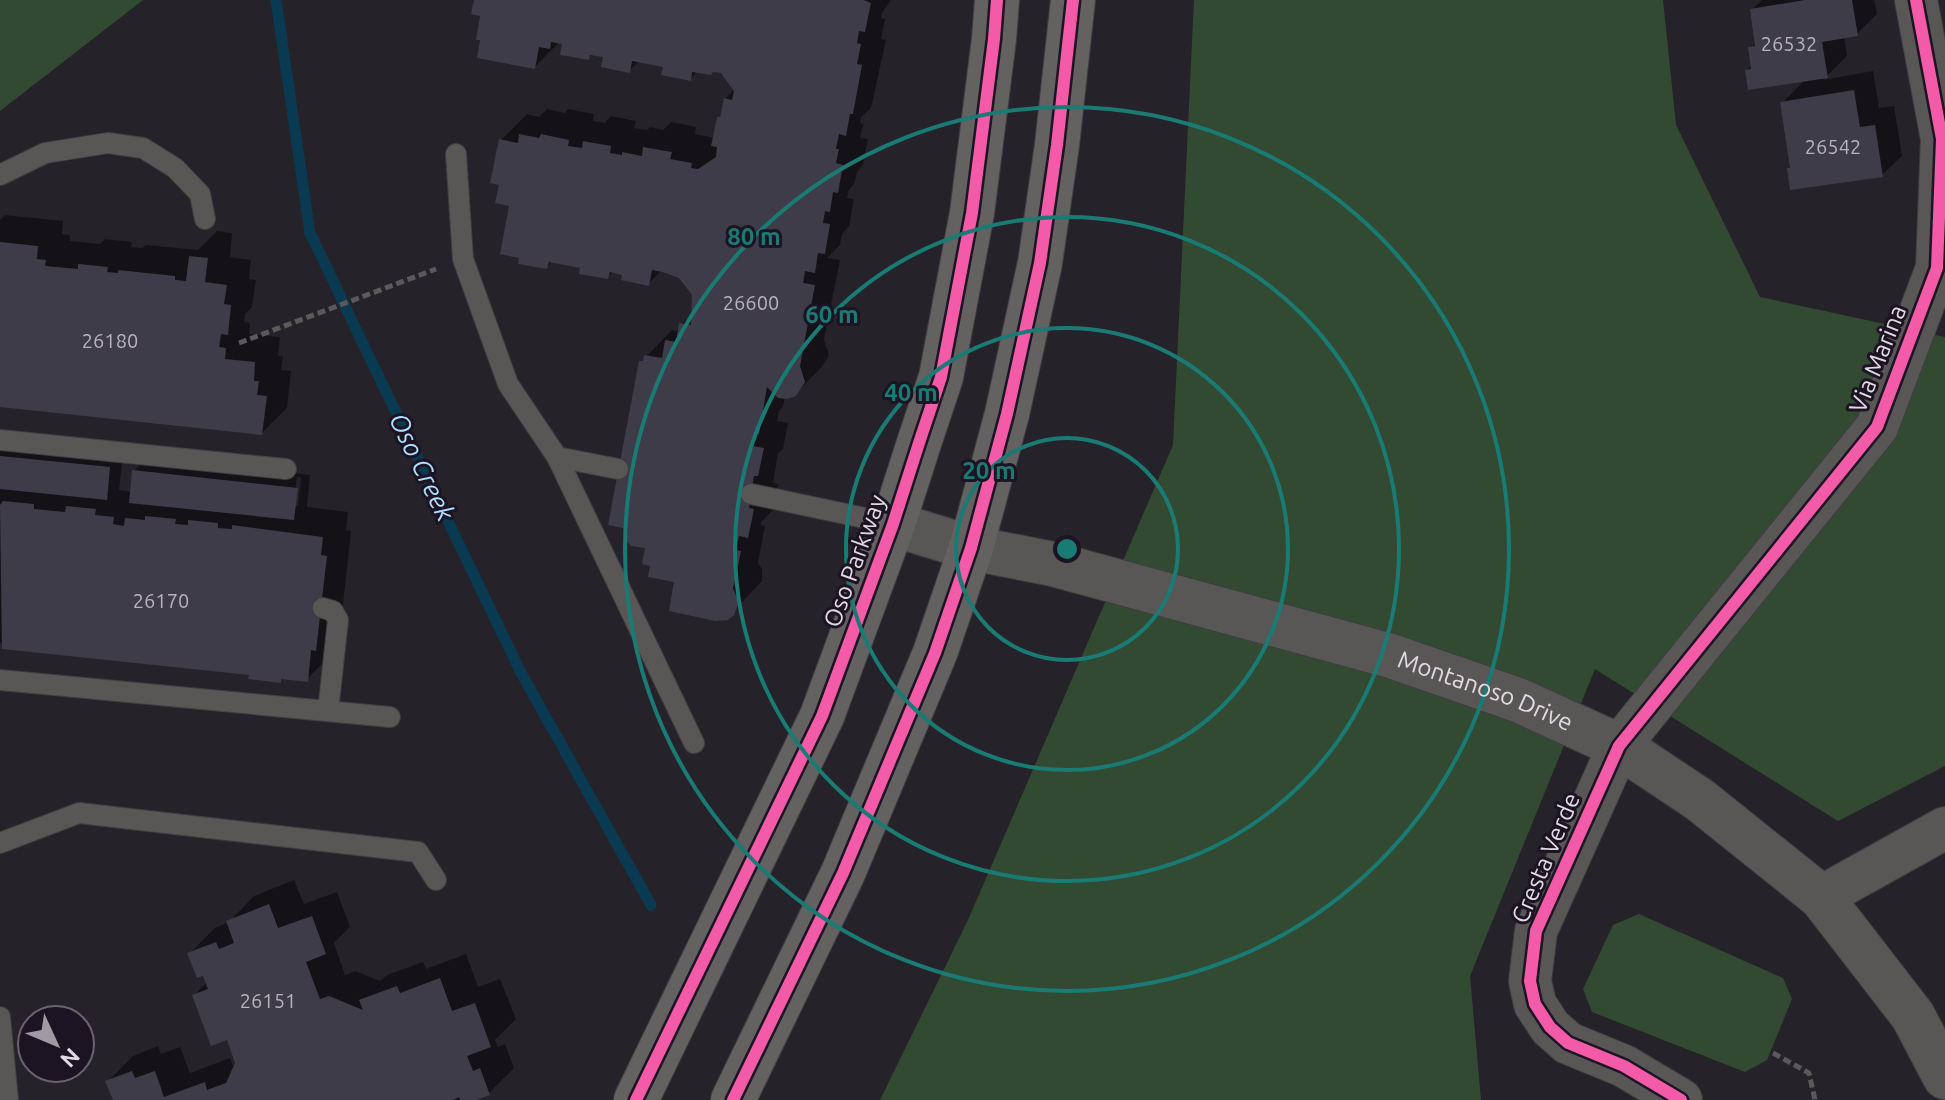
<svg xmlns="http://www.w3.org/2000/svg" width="1945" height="1100" font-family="Ubuntu,sans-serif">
  <rect width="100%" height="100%" fill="#26222a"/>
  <path fill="#334a32" d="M0,0h143l-143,111z
    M1194,0h469l13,125 84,172 185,40v429l-107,55 -243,-152 -125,307 11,124h-601l88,-180 205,-475z
    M1639,914l144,64 9,21 -25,61 -22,12 -153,-60 -9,-23 30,-64z"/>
  <path fill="#0007" fill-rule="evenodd" d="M476,0h415l-9,13 -1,5 4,1 -4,20 5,1 -15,68 -10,9 -1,6 3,1 -3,14 8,1 -5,26 -6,7 -3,12 -5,6 -2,8 7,1 -5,27 -7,8 -2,11 -13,13 13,2 -16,80 5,15 -8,13 -26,26 -10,3 -2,10 -4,4 -2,10 11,2 -5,26 -5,4 -5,30 5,1 -5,26 -12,12v3l4,1 -7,37 4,6v12l-35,37 -75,-53 -5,-18 -6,-185 31,-32 4,1 18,-20v-16l-13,-19 -19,-6 -14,14 -23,-11 -11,-2 -6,6 -25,-11 -30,-5 -6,6 -46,-84v-43l26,-26 12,3 8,-8 18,4 3,-4 26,5 -1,7 12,2 6,-7 25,5 -2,7 13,2 3,-3 13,3 8,-8 25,5 -1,7 20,4 10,-39 10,-10 -13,-18h-24l-8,8 -25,-13 -26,-5 -10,10 -24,-16 -12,-2 -5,5 -28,-17 -25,26 -52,-53z
    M1762,0h112l3,14 -20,20 -13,2 3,20 -24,24 50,-9 6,37 15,-2 8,50 -20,19 -90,-9 -10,-63 24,-24 -59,-9 5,-5 -2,-17 7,-7 -5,-31z
    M5,215l58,6 -1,13 8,1v6l30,3 5,-5 27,3 -1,5 11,1 4,-3 52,5 19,-19 15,2 -2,24 21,3 -2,19 7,1 -4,27 -7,7 -1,8 6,1 -1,11 31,3 -2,19h5l-2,14 10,1 -4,37 -25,25 -262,-28v-185z
    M0,441l123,14 -4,35 13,2 2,-21 13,-14 163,18 -3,32 41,5 -2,18 5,1 -10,92 -9,31 -25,25 -23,-2 -4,4 -29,-8 -251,-30zM297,477l4,1 -3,28h-4z
    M294,880l10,24 33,-12 13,35 -16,16 11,32 10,-4 25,10 7,-6 36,-13 3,7 40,-15 12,33 22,-8 16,40 -21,21 3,7 7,-3 9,24 -25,25 -19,7h-355l-7,-19 25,-25 25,-10 3,8 19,-7 10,26 40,-15 3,8 4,-2 -9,-27 -34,-42 13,-13 -17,-29 25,-25 14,-6 25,-26z"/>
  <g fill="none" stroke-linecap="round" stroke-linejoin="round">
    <path stroke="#0a3a51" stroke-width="11" d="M276,0l34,233 210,438 131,234"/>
  </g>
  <path fill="#3e3c49" d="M474,0h390l7,3 -6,29 -6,-1 -2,12 4,1 -4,20 5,1 -9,49h-3l-4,22 -7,-2 -3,15h3l-3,14 7,2 -5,28 -5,-1 -3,20 -5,-1 -2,12 7,1 -5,30 -7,-1 -3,20 -10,-2 -2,12 12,2 -15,81 5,16 -9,14 -9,3 -9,-1 -11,-11 -8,47h-4l-3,12 12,2 -6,28h-4l-5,32 5,1 -6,29 -9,-2 -3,14 5,1 -8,38 6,13 -5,13 -6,5 -13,1 -46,-10 5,-29 -26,-5 2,-11 -8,-2 3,-16 -14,-2 -6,-6 3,-11 -20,-4 31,-164h4l1,-6 18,3 3,-18 11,2 3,-19 12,2 1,-30 -13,-17 -16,-6 -11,-2 -3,16 -28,-6 1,-5 -12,-3 -2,7 -29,-5 1,-6 -31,-6 -2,7 -29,-5 1,-6 -19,-4 9,-48 -14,-3 4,-18 -9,-2 9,-44 19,4 1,-9 20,4 2,-4 28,6 -1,6 14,2 1,-7 28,5 -1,7 12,2v-3l20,4 1,-9 29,5 -2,7 22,4 -1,5 7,1 18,-12 1,-10 -6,-1 6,-29h3l4,-19 8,2 2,-9 -13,-18 -8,-1 -2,3 -19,-3 -1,9 -30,-6 2,-8 -31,-6 -2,12 -29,-6 2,-10 -13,-2 -1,5 -29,-5 2,-11 -11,-2 -1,7 -11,-2 -4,22 -58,-11 3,-18h-4l4,-24 -9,-2z
    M1805,0h47l6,36 -36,6 6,36 -80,12 -3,-20 6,-1 -3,-22 7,-1 -5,-37z
    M1854,90l6,37 15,-2 8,52 -93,13 -3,-22h3l-10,-66z
    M0,242l38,4 -1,13 9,1 -1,6 33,3v-5l30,3 -1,5 11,1v-3l57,6v4l11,1 3,-25 19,2 -3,24 22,3 -3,19 7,1 -3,30 -7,-1 -2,13 7,1 -1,11 30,3 -1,19h5l-2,14 10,1 -5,39 -262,-28z
    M0,456l110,11 -3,33 -107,-11z
    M132,470l166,18 -4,32 -165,-17z
    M3,501l31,3v5l31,3 1,-6 30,3 -1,6 19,2 -1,7 11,2 1,-8 20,2v-4l31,3 -1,5 13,1v-5l30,3v5l14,1v-4l91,12 -2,18 6,1 -11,95 -5,-1 -3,32 -27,-3v4l-33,-4 1,-4 -247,-26 -2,-144z
    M269,904l9,24 34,-12 14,38 -20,8 14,37 9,-3 34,14 -4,-10 38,-14 3,7 40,-15 12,33 23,-8 16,44 -24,9 6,15 7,-3 10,27 -14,5h-16l-1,-3 -6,3h-340l-8,-19 27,-10 3,7 20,-7 9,26 41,-15 2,8 19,-7 9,-20 -8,-23 -16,6 -19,-51 16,-6 -5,-13 -6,2 -10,-25 29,-11 3,7 15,-6 -8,-22z"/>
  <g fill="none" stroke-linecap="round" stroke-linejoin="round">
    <defs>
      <path id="service" d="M456,154l7,105 45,125 49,73 137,286
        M0,175l45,-22 63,-10 35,5 32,20 25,26 5,25
        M0,440l286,29
        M557,457l61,12
        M751,494l142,30
        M323,608l10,3 5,9 -10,91
        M0,680l390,37
        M0,843l79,-30 339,39 18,28
        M0,1017l8,83"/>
      <path id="minor" d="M1821,897l124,-69
        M1681,1100l-57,-34 -56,-23 -18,-16 -15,-23 -5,-23 6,-50 83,-185 258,-319 60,-159 5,-129 -26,-139"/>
      <g id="tertiary">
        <path id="s1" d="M893,524l78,24 82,16 338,92 127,44 101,46 81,54 121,97 92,119 32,61"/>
      </g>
      <path id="primary" d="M636,1100l186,-384 71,-192 26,-81 22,-66 31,-164 22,-174 3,-39
        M733,1100l110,-227 92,-220 36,-105 36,-134 33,-151 17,-118 16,-145"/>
    </defs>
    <use href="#service" stroke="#403d43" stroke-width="22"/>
    <use href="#minor" stroke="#403d43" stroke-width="44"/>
    <use href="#tertiary" stroke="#403d43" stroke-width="46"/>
    <use href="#primary" stroke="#403d43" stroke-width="46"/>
    <path stroke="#5c595a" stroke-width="5" stroke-dasharray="8 4" stroke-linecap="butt" d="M239,343l197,-74
      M1773,1053l36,20 6,27"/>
    <use href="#service" stroke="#595756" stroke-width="20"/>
    <use href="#minor" stroke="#595756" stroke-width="42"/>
    <use href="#tertiary" stroke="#595756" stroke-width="44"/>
    <use href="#primary" stroke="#646161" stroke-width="44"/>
    <defs>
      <path id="cycleway" d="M636,1100l186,-384 71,-192 26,-81 22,-66 31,-164 22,-174 3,-39
        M733,1100l110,-227 92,-220 36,-105 36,-134 33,-151 17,-118 16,-145
        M1681,1100l-57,-34 -56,-23 -18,-16 -15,-23 -5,-23 6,-50 83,-185 258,-319 60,-159 5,-129 -26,-139"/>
    </defs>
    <use href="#cycleway" stroke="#1d1423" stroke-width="17"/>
    <use href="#cycleway" stroke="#f35aa7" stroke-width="12"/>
  </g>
  <g fill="none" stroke="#197b74" stroke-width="4">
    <circle cx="1067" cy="549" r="111"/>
    <circle cx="1067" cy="549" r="221"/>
    <circle cx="1067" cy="549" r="332"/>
    <circle cx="1067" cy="549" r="442"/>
  </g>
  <g text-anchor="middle" stroke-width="6" stroke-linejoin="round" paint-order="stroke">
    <g font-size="20" fill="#b8b2bd">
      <text x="1789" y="51">26532</text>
      <text x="1833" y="154">26542</text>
      <text x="751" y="310">26600</text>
      <text x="110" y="348">26180</text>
      <text x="161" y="608">26170</text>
      <text x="268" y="1008">26151</text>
    </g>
    <g font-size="24" fill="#e0dae4" stroke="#1d1423">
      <text transform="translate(1878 359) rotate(-68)" y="8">Via Marina</text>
      <text transform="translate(855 561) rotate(-70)" y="8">Oso Parkway</text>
      <text dy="8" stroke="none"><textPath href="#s1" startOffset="616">Montanoso Drive</textPath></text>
      <text transform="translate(1546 858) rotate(-67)" y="8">Cresta Verde</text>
    </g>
    <g font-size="26" font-style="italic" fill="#acdfff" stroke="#1d1423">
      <text transform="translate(422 467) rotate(64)" y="9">Oso Creek</text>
    </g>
  </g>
  <circle cx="1067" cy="549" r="12" fill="#197b74" stroke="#1d1423" stroke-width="4"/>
  <g font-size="24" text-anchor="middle" font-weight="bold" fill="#197b74" stroke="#1d1423" stroke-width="6" stroke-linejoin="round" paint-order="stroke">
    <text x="754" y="245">80 m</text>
    <text x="832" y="323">60 m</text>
    <text x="911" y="401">40 m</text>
    <text x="989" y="479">20 m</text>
  </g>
  <g transform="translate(56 1044) rotate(134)"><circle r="38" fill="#1d1423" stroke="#6b6370" stroke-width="2"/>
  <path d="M0-6L14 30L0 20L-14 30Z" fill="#9f9aa3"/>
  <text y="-12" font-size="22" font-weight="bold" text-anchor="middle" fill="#e0dae4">N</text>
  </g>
</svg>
